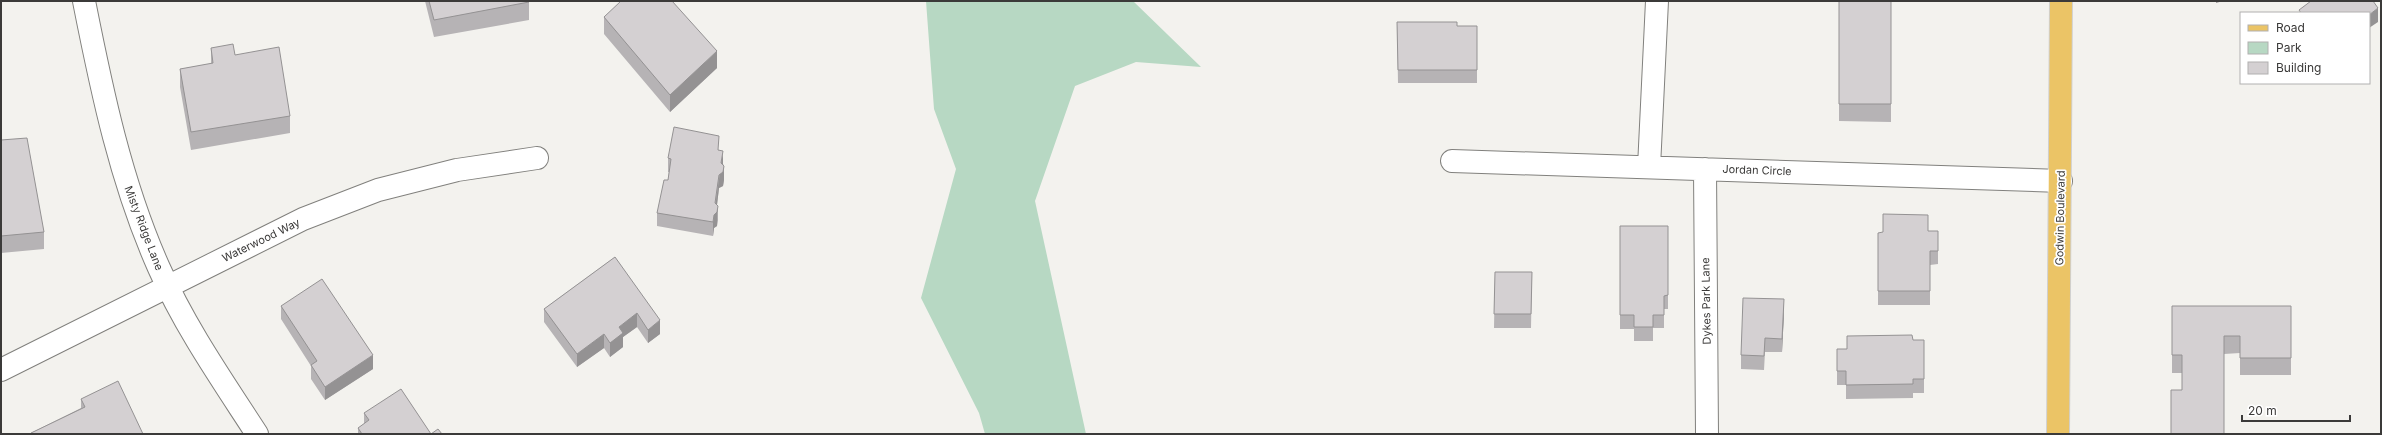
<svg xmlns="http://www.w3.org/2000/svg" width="2382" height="435" font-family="Inter,sans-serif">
  <rect width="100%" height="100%" fill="#f3f2ee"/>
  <path fill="#b7d8c3" d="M926,1h207l68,66 -65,-5 -61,24 -40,115 51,233h-101l-6,-21 -58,-115 35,-129 -22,-60z"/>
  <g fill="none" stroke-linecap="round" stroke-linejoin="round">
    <defs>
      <path id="minor" d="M84,1c18,91 37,182 75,267 26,59 63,112 98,166
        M1452,161l609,20
        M1649,167l8,-166
        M1705,169l2,265
        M1,370l302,-151 75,-29 79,-20 80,-12"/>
      <path id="major" d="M2058,434l3,-433"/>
    </defs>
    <use href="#minor" stroke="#81807d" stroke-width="24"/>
    <use href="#major" stroke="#d0d0cf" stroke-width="24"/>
    <use href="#minor" stroke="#fff" stroke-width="22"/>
    <use href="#major" stroke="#ebc466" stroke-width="22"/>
  </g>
  <path fill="#b6b3b5" d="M425,1h104v19l-95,17z
    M1839,1h52v121l-52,-1z
    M604,17l113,51 -47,44 -66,-78z
    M1397,22l60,4h20v57h-79z
    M211,48l24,7 55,61v17l-99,17 -11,-63v-18l31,-5z
    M1,140l43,92v17l-43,4z
    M719,150l4,15 1,15 -1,6 -4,2 -2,17 1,15 -1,6 -3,2 -1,8 -56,-10v-13l11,-33 1,-8h-1v-14z
    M1620,226h48v83h-4v19h-11v13h-19v-12h-14z
    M1928,231l10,20v13l-8,1v40h-52v-72z
    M615,257l45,77 -12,9 -11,-16 -14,10v10l-13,10 -6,-9 -27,19 -33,-45v-13z
    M1495,272h37l-1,56h-37z
    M281,306l92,63 -48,31 -14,-21v-13l-30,-47z
    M2172,306h119v69h-51v-22l-16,1 -42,36v-17h-10z
    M1784,313l-2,39h-17l-1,18 -23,-1v-14z
    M1913,340h11v53h-11v5l-67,1v-14h-9v-36h10z
    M81,399l62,35h-112v-1l50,-25z
    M364,413l67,21h11h-84v-6l6,-4z"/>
  <path fill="#949293" d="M2216,1h7l-7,2z
    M2378,8v14l-9,6v-13z
    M717,51v17l-47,44v-17z
    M723,151v13l1,2v14l-1,6 -4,2 -3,25 2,-7 -1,20 -3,2 -1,8v-14z
    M1784,299v14l-2,39v-13z
    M637,313v14l-14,10v10l-13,10v-14l9,-16z
    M660,320v14l-12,9v-13z
    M604,334v14l-27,19v-13z
    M373,355v14l-48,31v-13z"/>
  <path fill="#d4d0d2" stroke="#949293" d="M429,1h100v1l-95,18z
    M621,1h51l45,50 -47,44 -66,-78z
    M1839,1h52v103h-52z
    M2311,1h62l5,7 -9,7v-2h-68l-2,-3z
    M1397,22h60v4h20v44h-79z
    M233,44l2,11 44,-8 11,69 -99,16 -11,-63 33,-6 -2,-15z
    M674,127l45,9 -1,14 5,1 -2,12 3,3 -1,6 -4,3 -4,28 3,3 -1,6 -3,3 -1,7 -56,-9 7,-33h4l3,-21 -3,-1z
    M27,138l17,94 -43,4v-96z
    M1883,214l45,1v16h10v20h-8v40h-52v-58l5,-1z
    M1620,226h48v69l-4,1v19h-11v12h-19v-12h-14z
    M615,257l45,63 -12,10 -11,-17 -18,14 4,6 -13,10 -6,-9 -27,20 -33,-45z
    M1495,272h37l-1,42h-37z
    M322,279l51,76 -48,32 -14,-22 6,-4 -36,-55z
    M1743,298l41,1 -2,40 -17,-1 -1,18 -23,-1z
    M2172,306h119v52h-51v-22h-16v98h-53v-44h11v-35h-10z
    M1912,335l1,5h11v39h-11v5l-67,1v-14h-9v-22h10v-13z
    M118,381l25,53h-111l-1,-1 54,-26 -4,-8z
    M401,389l30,45 7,-5 4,5h-80l-4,-6 11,-8 -5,-7z"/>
  <g text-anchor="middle" stroke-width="3.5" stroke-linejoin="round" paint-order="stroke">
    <g font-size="11" fill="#3b3a39" stroke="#fff">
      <text transform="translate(1757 170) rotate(2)" y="4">Jordan Circle</text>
      <text transform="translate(2060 218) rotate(-89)" y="4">Godwin Boulevard</text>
      <text transform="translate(144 228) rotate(69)" y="4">Misty Ridge Lane</text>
      <text transform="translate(261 240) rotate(-26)" y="4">Waterwood Way</text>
      <text transform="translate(1706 301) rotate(-91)" y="4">Dykes Park Lane</text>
    </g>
  </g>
  <rect width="2382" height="435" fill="none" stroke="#3b3a39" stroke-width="4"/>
  <rect x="2240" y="12" width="130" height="72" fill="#ffffff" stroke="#b1b0b0"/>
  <rect x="2248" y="25" width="20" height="6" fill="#ebc466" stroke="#b1b0b0"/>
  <text x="2276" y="32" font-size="12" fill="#3b3a39">Road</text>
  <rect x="2248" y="42" width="20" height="12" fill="#b7d8c3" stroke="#b1b0b0"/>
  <text x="2276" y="52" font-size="12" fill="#3b3a39">Park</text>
  <rect x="2248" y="62" width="20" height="12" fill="#d4d0d2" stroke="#b1b0b0"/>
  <text x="2276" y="72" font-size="12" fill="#3b3a39">Building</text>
  <path d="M2242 415v6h108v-6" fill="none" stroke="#3b3a39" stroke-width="2"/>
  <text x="2248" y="415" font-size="12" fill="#3b3a39" stroke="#ffffff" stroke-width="3" paint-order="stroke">20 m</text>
</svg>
